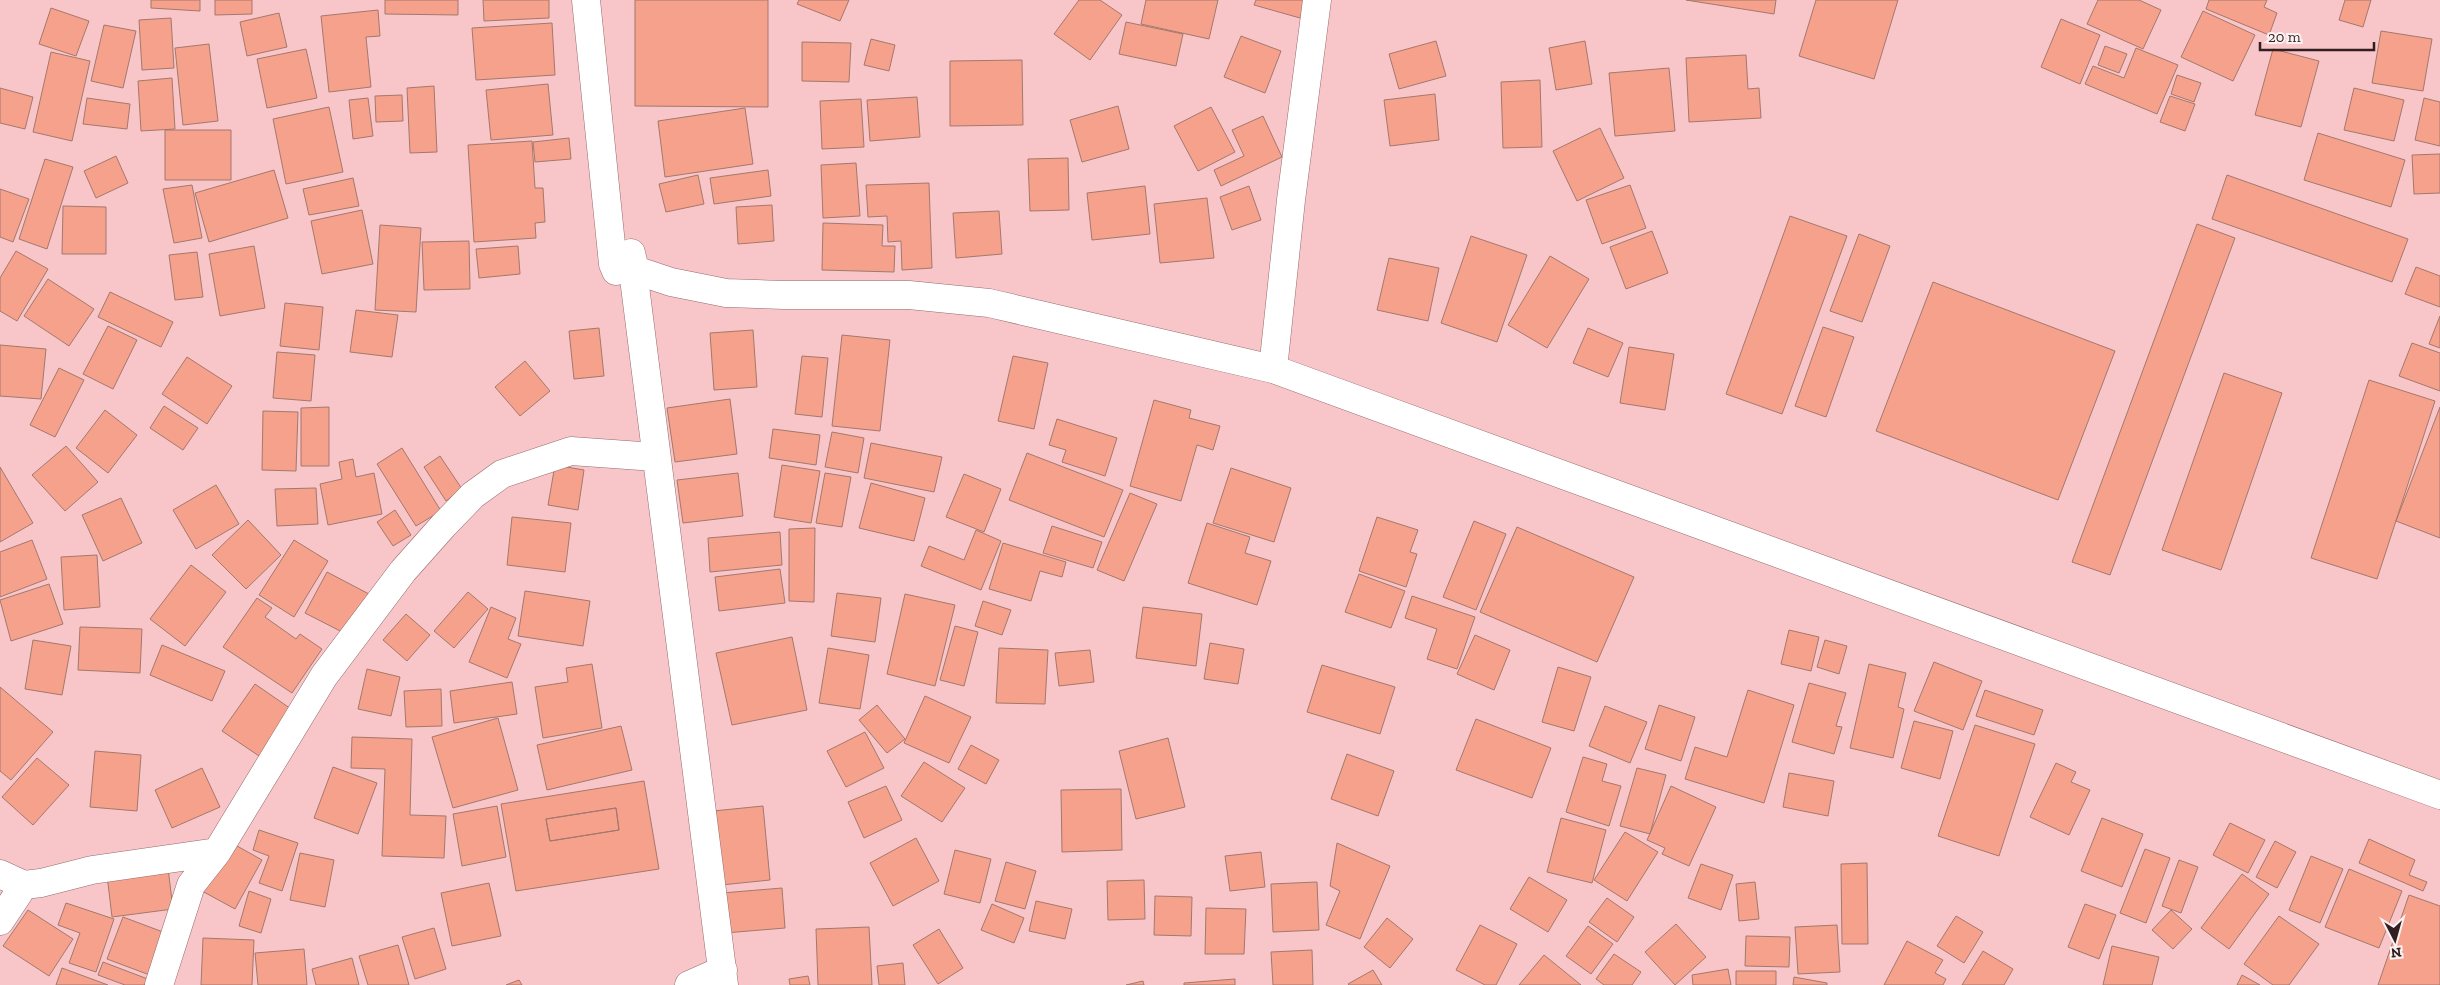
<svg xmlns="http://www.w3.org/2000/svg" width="2440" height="985" font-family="'Zilla Slab',serif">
  <rect width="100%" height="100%" fill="#f8c6c8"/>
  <path fill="#f6a18b" stroke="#a4786d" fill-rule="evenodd" d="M151,0h49v11l-49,-3z
    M215,0h37v14l-37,1z
    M385,0h73v15l-73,-1z
    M483,0h66v18l-65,3z
    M635,0h133v107l-133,-1z
    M799,0h50l-9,21 -43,-17z
    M1079,0h21l22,15 -32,45 -36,-26z
    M1146,0h72l-9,39 -68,-15z
    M1256,0h50l-6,18 -46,-13z
    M1686,0h90l-2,14z
    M1816,0h82l-24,79 -75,-23z
    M2098,0h41l22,10 -18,39 -56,-25z
    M2209,0h58l-3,7 13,6 -8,22 -63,-26z
    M2345,0h26l-8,27 -24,-7z
    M51,8l38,13 -13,35 -37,-12z
    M378,10l2,26 -14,1 5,50 -42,5 -8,-76z
    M2203,11l52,24 -22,46 -52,-24z
    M279,13l8,34 -40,9 -7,-34z
    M171,18l3,50 -32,2 -3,-50z
    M2061,19l39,16 -20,49 -39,-17z
    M1126,22l57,12 -7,32 -57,-12z
    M552,23l3,52 -79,5 -4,-52z
    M104,25l32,6 -13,57 -32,-7z
    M2381,31l51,8 -9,52 -51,-8z
    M1241,36l40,15 -16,42 -41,-16z
    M871,39l24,6 -6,26 -25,-6z
    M1436,41l10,35 -47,13 -10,-35z
    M1585,41l7,43 -36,6 -7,-42z
    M802,42l49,1 -2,39 -47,-1z
    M209,44l9,77 -35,4 -8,-77z
    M2105,46l22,8 -8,19 -21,-8z
    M2136,48l42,17 -21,49 -72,-30 8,-18 31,12z
    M306,49l11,49 -50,10 -10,-49z
    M2273,49l46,12 -18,66 -46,-12z
    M51,52l39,9 -18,80 -39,-9z
    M1746,55l2,34 11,-1 2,30 -72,4 -3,-64z
    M1022,60l1,65 -73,1v-65z
    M1669,68l6,63 -60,5 -6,-63z
    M2177,75l24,8 -7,19 -23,-8z
    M172,78l3,51 -34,2 -3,-50z
    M1540,80l2,67 -39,1 -2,-66z
    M548,84l5,51 -62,5 -5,-50z
    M434,86l3,66 -27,1 -3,-65z
    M0,88l33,9 -8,32 -25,-6z
    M2354,88l50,12 -10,41 -50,-11z
    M1435,94l4,46 -49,6 -6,-46z
    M402,95l1,26 -27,1 -1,-26z
    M2170,96l25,8 -10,27 -25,-9z
    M917,97l3,40 -50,4 -3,-41z
    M87,98l43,6 -3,25 -44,-5z
    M368,98l5,38 -20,3 -4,-39z
    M2424,98l16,4v44l-25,-6z
    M861,99l3,48 -42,2 -2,-48z
    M1118,106l11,43 -47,13 -12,-42z
    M329,107l14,65 -57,12 -13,-65z
    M1211,107l24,45 -37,19 -24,-45z
    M745,108l8,56 -88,13 -7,-56z
    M1263,116l19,41 -61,29 -7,-16 30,-14 -12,-26z
    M1600,128l24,50 -47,23 -24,-50z
    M165,130h66v50h-66z
    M2318,133l87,27 -14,47 -87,-27z
    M569,138l2,21 -36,3 -2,-20z
    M532,141l3,47h8l2,34 -10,1 1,15 -62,4 -6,-97z
    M2440,154v39l-26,1 -2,-39z
    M116,156l12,27 -32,15 -12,-27z
    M1068,158l1,52 -39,1 -2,-52z
    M45,159l28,8 -26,82 -28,-10z
    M856,163l4,53 -37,2 -2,-53z
    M274,170l14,48 -79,24 -14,-49z
    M768,170l3,26 -57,8 -4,-26z
    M698,175l6,29 -38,8 -7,-28z
    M2227,175l181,64 -16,43 -180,-63z
    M353,178l6,28 -50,9 -6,-26z
    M929,183l3,85 -30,2 -1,-29 -13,1 -1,-26 -19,1 -2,-32z
    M192,185l10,53 -28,5 -11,-54z
    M1630,185l16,43 -44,16 -16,-44z
    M1145,186l5,48 -58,6 -5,-47z
    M1249,186l12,34 -29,10 -12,-33z
    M0,189l29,10 -16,43 -13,-5z
    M1207,198l7,60 -54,5 -6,-59z
    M772,205l2,36 -36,3 -2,-37z
    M63,206l43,1v47h-44z
    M362,210l11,54 -51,10 -11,-53z
    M999,211l3,43 -46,4 -3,-45z
    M1790,216l57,20 -65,178 -56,-20z
    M823,223l60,2 -1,21h13l-1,26 -72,-2z
    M2197,224l38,14 -125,337 -38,-13z
    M380,225l41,3 -5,84 -41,-2z
    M1652,231l16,42 -42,16 -16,-42z
    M1859,234l31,12 -28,76 -32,-11z
    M1471,236l56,19 -30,87 -56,-19z
    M469,241l1,48 -46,1 -2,-48z
    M254,246l11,62 -45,8 -11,-62z
    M518,246l2,28 -41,4 -3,-29z
    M16,251l32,18 -31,52 -17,-10v-33z
    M197,252l6,45 -28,3 -6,-45z
    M1550,256l39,23 -42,69 -39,-23z
    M1389,258l50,10 -11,53 -51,-11z
    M2416,267l24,9v31l-35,-13z
    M48,279l46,30 -25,37 -45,-30z
    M1933,282l182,69 -57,149 -182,-69z
    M110,292l63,30 -12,25 -63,-30z
    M285,303l38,4 -4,43 -39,-4z
    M356,310l42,5 -6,42 -42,-5z
    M2440,316v32l-11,-4z
    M108,326l29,14 -24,49 -30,-15z
    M1823,327l31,10 -28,80 -31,-11z
    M599,328l5,48 -30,3 -5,-48z
    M1588,328l35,15 -15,34 -35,-14z
    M753,330l4,57 -43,3 -4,-57z
    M842,335l48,5 -10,91 -48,-5z
    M2412,343l28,10v38l-41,-15z
    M0,345l46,4 -5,50 -41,-3z
    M1629,347l45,7 -9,56 -45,-7z
    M277,352l38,3 -4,46 -38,-3z
    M802,356l26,2 -6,59 -27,-3z
    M1013,356l35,7 -14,66 -36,-8z
    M187,357l45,29 -25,38 -45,-30z
    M525,361l25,30 -30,25 -25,-29z
    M59,368l25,12 -29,57 -25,-12z
    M2224,373l58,20 -61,177 -59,-20z
    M2369,380l66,21 -58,178 -66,-21z
    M730,399l7,55 -62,8 -8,-54z
    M1154,400l37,10 -2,8 31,8 -7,24 -16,-5 -16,56 -51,-15z
    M164,406l34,22 -15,22 -33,-22z
    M329,407v59h-28v-58z
    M2440,407v131l-44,-17z
    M105,410l32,25 -29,38 -32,-25z
    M263,411l35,1 -2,59 -34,-1z
    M1057,419l60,19 -12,38 -43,-14 4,-12 -17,-5z
    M773,429l47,6 -4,30 -47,-7z
    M832,432l32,6 -6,35 -33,-6z
    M871,443l71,14 -8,35 -70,-14z
    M66,446l32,36 -33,29 -33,-36z
    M402,448l39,63 -25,15 -39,-62z
    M1027,453l96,37 -19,47 -95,-37z
    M440,456l22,33 -16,12 -22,-34z
    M353,459l3,18 18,-4 8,41 -54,11 -8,-41 22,-5 -3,-17z
    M555,465l29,5 -6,40 -30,-5z
    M782,465l38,6 -9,52 -37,-6z
    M0,467l33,56 -33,19z
    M1231,468l60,20 -17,54 -61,-19z
    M738,473l5,43 -60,7 -6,-43z
    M825,473l26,4 -9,50 -26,-4z
    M964,474l37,15 -17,43 -38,-15z
    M871,483l54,15 -11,43 -55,-13z
    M216,485l23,39 -43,25 -23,-39z
    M316,488l2,36 -41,2 -2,-37z
    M1130,493l27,11 -33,77 -27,-11z
    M121,498l21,45 -39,18 -21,-46z
    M395,510l16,25 -18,11 -16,-24z
    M512,517l59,6 -6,49 -58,-7z
    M1377,517l41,13 -8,22 7,2 -11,33 -47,-16z
    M248,520l33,35 -35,34 -34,-34z
    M1474,521l32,13 -30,76 -33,-13z
    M1207,523l43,14 -5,16 26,8 -14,44 -69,-22z
    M1052,526l50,16 -9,26 -50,-15z
    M1517,527l117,50 -37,85 -117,-50z
    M815,528l-1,74 -25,-1v-72z
    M976,530l25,11 -20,49 -60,-24 8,-20 35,14z
    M780,532l2,33 -72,7 -2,-34z
    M32,540l15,39 -47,18v-45z
    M294,540l34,21 -34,56 -35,-22z
    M1003,543l63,19 -4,15 -22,-6 -9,30 -42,-12z
    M97,555l3,52 -36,3 -3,-53z
    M191,565l35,27 -41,54 -35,-27z
    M780,569l5,34 -66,8 -4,-34z
    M327,572l42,22 -21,41 -43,-22z
    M1359,574l46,17 -14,37 -46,-16z
    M49,584l14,40 -52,17 -11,-41z
    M525,591l65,10 -7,45 -65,-10z
    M468,592l20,17 -34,39 -20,-17z
    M837,593l44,5 -6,44 -44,-6z
    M905,594l50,11 -20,81 -48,-12z
    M1412,596l63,21 -18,52 -30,-10 10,-30 -32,-11z
    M257,598l15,10 -7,9 31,22 4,-5 22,15 -30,44 -69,-46z
    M983,601l28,9 -9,25 -27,-9z
    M491,607l25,11 -8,21 13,5 -14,34 -38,-16z
    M1143,607l59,7 -6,52 -60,-8z
    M406,614l24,21 -23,26 -24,-21z
    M955,626l23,6 -14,54 -24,-6z
    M80,627l62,2 -2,44 -62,-3z
    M1789,630l30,7 -8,34 -30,-7z
    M1475,635l35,15 -16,40 -37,-16z
    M792,637l15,73 -75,15 -16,-72z
    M33,640l38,6 -9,49 -37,-6z
    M1825,640l22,6 -8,28 -22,-7z
    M1210,643l34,6 -6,35 -34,-5z
    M162,645l63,26 -13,30 -62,-26z
    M828,648l41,7 -9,54 -41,-6z
    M999,648l49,2 -3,54 -49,-1z
    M1090,650l4,32 -35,4 -4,-33z
    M1934,662l48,19 -19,49 -49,-19z
    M592,664l10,64 -59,10 -8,-51 33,-5 -2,-14z
    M1869,664l37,9 -8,34 6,2 -11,49 -43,-10z
    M1322,665l73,22 -15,47 -73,-22z
    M1558,667l33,10 -17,54 -32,-9z
    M367,669l33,8 -9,39 -33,-7z
    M512,682l5,32 -63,9 -4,-32z
    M1809,683l37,10 -10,33 6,1 -8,27 -42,-12z
    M255,684l39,27 -32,47 -40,-27z
    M0,687l53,45 -42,48 -11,-9z
    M441,689l1,37 -36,1 -2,-36z
    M1748,690l46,15 -30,98 -79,-24 10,-32 32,10z
    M1985,690l58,20 -9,25 -58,-19z
    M925,696l46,21 -22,46 -45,-20z
    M877,705l28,34 -18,14 -28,-33z
    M1659,705l36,12 -14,44 -36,-12z
    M1605,706l42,16 -17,41 -41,-17z
    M498,718l20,72 -65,18 -21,-71z
    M1476,719l75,29 -19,50 -76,-28z
    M1914,721l39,10 -13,48 -39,-11z
    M1975,725l60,19 -36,112 -61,-20z
    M621,726l11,44 -85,20 -10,-45z
    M865,732l19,36 -38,19 -19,-36z
    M352,737l60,2 -2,76 36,1 -2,42 -62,-2 3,-87 -34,-1z
    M1168,738l17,69 -49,12 -17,-68z
    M971,745l28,15 -13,24 -28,-15z
    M95,751l46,4 -4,56 -47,-4z
    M1347,754l47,17 -16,45 -47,-17z
    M1583,757l24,7 -5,17 19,5 -12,40 -43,-14z
    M37,758l32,27 -36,40 -31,-28z
    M924,762l41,26 -23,34 -41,-26z
    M2056,763l20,9 -5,10 19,8 -21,45 -39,-18z
    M333,767l44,16 -19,51 -44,-16z
    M202,768l18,39 -48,21 -17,-38z
    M1637,768l29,7 -16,59 -30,-8z
    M1789,773l45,8 -6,35 -45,-9z
    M644,781l15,88 -143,22 -15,-87zM616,808l3,22 -69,11 -4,-22z
    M886,786l16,34 -38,18 -16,-36z
    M1671,786l45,21 -27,59 -27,-12 3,-6 -18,-8z
    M1121,789l1,61 -60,2 -1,-62z
    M497,806l9,51 -44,9 -9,-52z
    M763,806l7,74 -49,5 -8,-74z
    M616,808l3,22 -69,11 -4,-22z
    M1561,818l45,12 -14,53 -45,-11z
    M2102,818l41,16 -21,53 -41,-16z
    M2230,823l35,17 -17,33 -35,-18z
    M259,830l39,13 -16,48 -23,-8 10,-27 -16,-6z
    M1625,832l33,20 -31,49 -33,-21z
    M916,838l23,43 -46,25 -23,-43z
    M2369,839l46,21 -6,15 18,7 -4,9 -64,-28z
    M2275,841l21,11 -19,36 -21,-11z
    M230,842l32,18 -27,49 -33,-18z
    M1337,843l53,23 -30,73 -34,-14 14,-34 -10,-5z
    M2145,849l25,9 -24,65 -26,-10z
    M955,850l36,9 -11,44 -36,-9z
    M1261,852l4,35 -35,4 -5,-35z
    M300,853l34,7 -9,47 -35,-7z
    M2311,856l32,13 -23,54 -31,-13z
    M2179,860l19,7 -17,46 -19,-7z
    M1006,862l30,9 -11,38 -30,-8z
    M1867,863l1,81h-26l-1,-80z
    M1701,864l32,11 -12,35 -33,-12z
    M168,868l5,41 -61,8 -5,-42z
    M2349,869l53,22 -23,57 -54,-21z
    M2242,874l27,20 -40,55 -28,-21z
    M1529,877l38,23 -19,32 -38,-23z
    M1144,880l1,39 -37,1 -1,-39z
    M1317,882l2,48 -46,2 -2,-48z
    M1755,882l4,37 -20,2 -3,-37z
    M489,883l12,53 -49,10 -11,-53z
    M782,888l3,40 -60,5 -3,-40z
    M249,891l22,8 -10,34 -22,-7z
    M2409,895l31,11v79h-62z
    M1155,896l37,1 -1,39 -37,-1z
    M1607,898l27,19 -17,25 -28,-20z
    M1036,901l36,8 -7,30 -36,-8z
    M66,903l48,16 -18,53 -27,-9 11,-30 -22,-8z
    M992,904l32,14 -10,25 -33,-13z
    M2085,904l31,11 -17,44 -31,-12z
    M1206,908l40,1 -2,45h-39z
    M28,910l45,29 -24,37 -46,-30z
    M2171,910l21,19 -19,20 -21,-19z
    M1956,916l27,16 -19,31 -27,-17z
    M2279,916l40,28 -30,41h-16l-29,-21z
    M123,917l48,18 -16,42 -48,-18z
    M1387,918l26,21 -23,29 -26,-21z
    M1676,924l30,33 -31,28 -30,-33z
    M1480,925l37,19 -21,41h-11l-29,-15z
    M1837,925l3,47 -42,2 -3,-47z
    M1588,926l25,18 -22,30 -25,-18z
    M869,927l3,58h-54l-2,-56z
    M434,928l12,41 -31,10 -13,-42z
    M939,929l24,39 -25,16 -25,-39z
    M1746,936l44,1 -1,30 -44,-1z
    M203,938l51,2 -2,45h-51z
    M1907,941l36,19 -8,13 11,6 -3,6h-59z
    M398,945l11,40h-41l-9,-29z
    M2112,946l47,11 -7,28h-49z
    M304,949l3,36h-49l-3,-32z
    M1312,950l1,35h-40l-2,-33z
    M1983,951l30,18 -9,16h-42z
    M1614,954l27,18 -9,13h-28l-8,-6z
    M1544,955l37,30h-62z
    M352,958l7,27h-43l-4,-16z
    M103,962l50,19 -2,4h-26l-27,-10z
    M903,963l2,22h-26l-2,-19z
    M62,968l46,17h-52z
    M1728,969l3,16h-38l-1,-10z
    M1373,970l9,15h-33l-1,-1z
    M1736,971h40v14h-40z
    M2242,975l18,10h-23z
    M808,976l2,9h-20l-1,-6z
    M1794,977l33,6v2h-34z
    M1235,979v6h-51v-2z
    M519,980l3,5h-16z
    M1143,981l1,4h-18z"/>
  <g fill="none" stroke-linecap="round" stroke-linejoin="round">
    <defs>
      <path id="minor" d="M586,0l27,264 3,7 11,-13
        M631,253l4,17 36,12 55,11 58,2h125l80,8 284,66 1167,426
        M631,255l93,730
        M1273,369l18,-169 26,-200
        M0,874l24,11
        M0,921l24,-36 17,-2 51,-13 125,-18
        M159,985l32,-100 26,-33 107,-176 79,-105 40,-45 30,-31 29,-21 69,-23 84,6
        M689,985l34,-15"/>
    </defs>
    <use href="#minor" stroke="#966a6c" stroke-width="29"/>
    <use href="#minor" stroke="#fff" stroke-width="28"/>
  </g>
  <g transform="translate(2395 940) rotate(174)" stroke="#fdf2f2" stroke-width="4" paint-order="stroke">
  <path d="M0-4L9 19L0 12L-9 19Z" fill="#321f21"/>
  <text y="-8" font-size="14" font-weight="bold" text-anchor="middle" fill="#321f21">N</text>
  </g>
  <path d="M2260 42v8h114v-8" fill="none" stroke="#321f21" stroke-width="2.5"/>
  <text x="2268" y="42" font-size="15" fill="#321f21" stroke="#fdf2f2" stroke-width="4" paint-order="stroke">20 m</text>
</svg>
